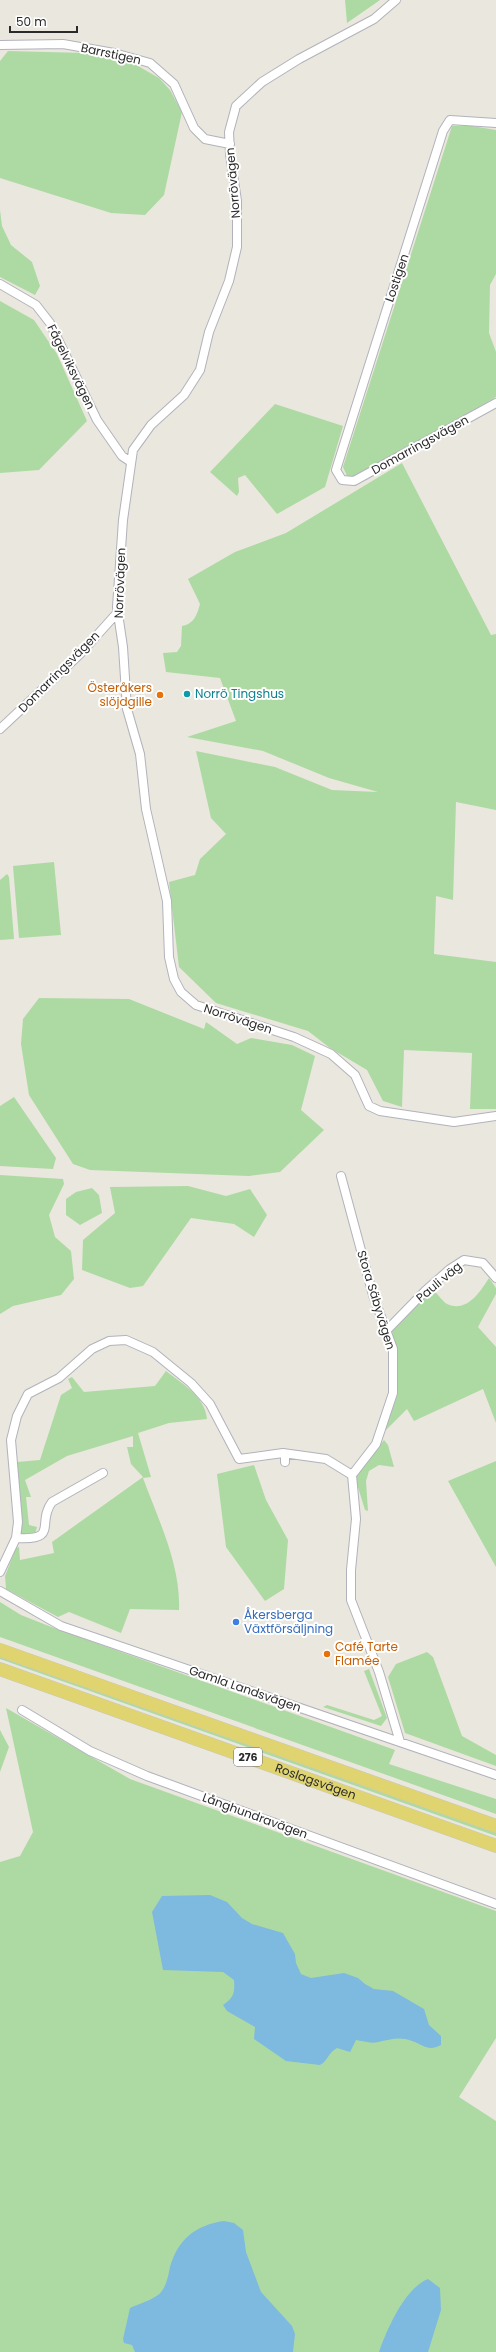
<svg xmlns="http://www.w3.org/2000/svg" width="496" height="2352" font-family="Poppins,sans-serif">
  <rect width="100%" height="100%" fill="#eae7de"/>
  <path fill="#addaa2" d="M345,0h35l-33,23z
    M8,51l77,2 46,9 28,16 11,12 12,22 -18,83 -19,20 -34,-2 -111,-35v-117z
    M452,126h20l24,4v144l-6,11 -1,48 7,19v45l-140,81 -9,-2 -4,-9z
    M0,210l2,16 9,19 21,17 8,24 -5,9 -35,-18z
    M0,301l34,19 23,34 30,67 -48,49 -39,3z
    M275,404l68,22 -18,61 -48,27 -32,-39 -7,3 1,14 -2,4 -27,-24z
    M402,463l89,172 5,-1v176l-40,-8 -3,98 -17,-4 -2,58 62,8v147h-26l2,-56 -68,-3 -2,57 -19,-6 -16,-31 -37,-22 -22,-17 -92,-28 -37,-36 -10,-85 26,-7 5,-16 26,-25 -15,-16 -15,-67 79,16 57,23 46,2 -49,-14 -66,-27 -76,-14 49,-16 -16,-43 -54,-6 -3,-19 14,-1 4,-6 1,-20c12,-2 15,-11 18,-22l-12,-25 47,-27 51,-19z
    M54,862l7,73 -42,3 -6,-72z
    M7,874l2,3 5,62 -14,1v-60z
    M39,998l90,1 75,30 2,-7 31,22 14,-6 41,7 23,11 -14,54 23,20 -44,42 -31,4 -159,-6 -17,-6 -44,-69 -8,-51 2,-25z
    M14,1097l42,61 -3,11 -53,-3v-60z
    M0,1175l63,4 1,5 -15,31 6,22 16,14 3,28 -13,16 -48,11 -13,8z
    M188,1186l38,10 24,-7 17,26 -13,22 -20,-13 -43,-6 -48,68 -13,2 -48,-18 1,-30 32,-27 -5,-26z
    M92,1188l7,7 3,18 -22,12 -14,-10v-16l10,-7z
    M489,1278l7,10v6l-18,33 18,20v76l-13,-34 -69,32 -7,-12 -22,22c10,-38 13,-60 7,-100l35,-37 7,-3c4,3 9,11 13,13 20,9 33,-12 42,-26z
    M166,1371c16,13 39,25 41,48l-38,4 -31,10 13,44 -8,1c15,41 38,87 36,132l-49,-1 -9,24 -52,-21 -11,5 -52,-28 -1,-13 11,-28 3,-1 1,13 34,-7 -2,-11 91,-65 -12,-13 -4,-17h6v-11l-66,20 -42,24 6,17h-5l3,28 8,2 -2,7 -15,2 -3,-74 23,-2 21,-65 11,-7 -4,-9 4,-2 12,15 71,-6z
    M384,1440l4,5 6,22 -15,-2 -10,6 -3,10 2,30 -3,-1 -8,-26v-10z
    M496,1461v106l-48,-86z
    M254,1465l12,35 22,40 -4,49 -19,12 -39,-54 -9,-73z
    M0,1602l21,13 33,13 341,122 -6,14 107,35v15l-496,-177z
    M427,1652l6,5 29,79 34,19v11l-91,-33 -17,-56 8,-13z
    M0,1654l496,177v5l-496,-177z
    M369,1669l18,49 -6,8 -58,-19 4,-2 47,15 8,-4 -18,-45z
    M6,1708l124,71 366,132v127l-37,59 37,24v231h-496v-490l20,-6 13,-24z
    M0,1730l9,17 -9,25z"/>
  <path fill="#7eb9df" d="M210,1895l17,7 15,16 10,6 31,9 12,21 1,9 5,11 10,4 33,-5 14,5 7,6 9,5 19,2 31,18 5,16 12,11v9c-13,7 -17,0 -29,-4 -13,-5 -22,-1 -34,1 -7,2 -15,-1 -22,-2l-6,12 -13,-4c-9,5 -10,14 -17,17l-34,-4 -32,-22 1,-12 -28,-16 -4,-6c11,-7 12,-13 11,-25l-11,-8 -60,-2 -11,-58 10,-16z
    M224,2221l10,2 9,7 3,22 15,40 31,34 3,8 -2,18h-158l-3,-7 -8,-2 -1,-4 7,-31c8,-4 20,-7 28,-13 8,-6 10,-18 12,-28 8,-28 26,-42 54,-46z
    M428,2279l12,9 1,22 -13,42h-49c8,-23 26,-64 49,-73z"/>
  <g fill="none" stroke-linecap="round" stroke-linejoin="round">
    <defs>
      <path id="street" d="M396,0l-22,19 -75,40 -37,23 -26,24 -7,26 1,22 7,47v46l-8,34 -20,51 -9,38 -16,25 -33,30 -18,25 -10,70 -6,87 6,40 4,62 13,45 6,55 21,92 2,56 5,22 7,13 15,13 98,32 37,17 24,21 14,31 11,5 74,11 42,-6
        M0,45l63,-1 51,9 36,10 24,21 20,44 11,11 25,5
        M496,123l-46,-3 -7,11 -107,339 6,10 12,1 142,-78
        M0,284l36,21 14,18 47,97 25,36 9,6
        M0,729l81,-76 36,-40
        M341,1176l32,119 20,54v44l-17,51 -24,31 4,44 -5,51v30l28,72 21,70
        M386,1331l39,-40 25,-22 14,-9 19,3 13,15
        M285,1462v-8
        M16,1538c44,3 20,-15 36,-36l51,-29
        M0,1572l16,-34 2,-16 -7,-82 6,-24 11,-22 31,-16 33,-29 17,-8 17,-1 27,12 38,31 19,21 29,55 44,-6 43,6 26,16
        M0,1591l61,35 435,149
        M22,1710l68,41 57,25 349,128"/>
      <g id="primary">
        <path d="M0,1650l496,176"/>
        <path id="s1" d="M0,1669l496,177"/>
      </g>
    </defs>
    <use href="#street" stroke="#b2b2bc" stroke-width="10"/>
    <use href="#primary" stroke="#c8c8c8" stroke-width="14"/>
    <use href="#street" stroke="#fff" stroke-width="8"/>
    <use href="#primary" stroke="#dfd46f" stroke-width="13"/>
  </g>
  <circle fill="#0f9aa8" stroke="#fff" stroke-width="1.5" cx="187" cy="694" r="4"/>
  <g fill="#e8710a" stroke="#fff" stroke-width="1.5">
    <circle cx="160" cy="695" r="4"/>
    <circle cx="327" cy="1654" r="4"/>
  </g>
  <circle fill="#3f7fe0" stroke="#fff" stroke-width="1.5" cx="236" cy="1622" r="4"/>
  <g text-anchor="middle" stroke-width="4" stroke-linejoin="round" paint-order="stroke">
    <rect fill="#fff" stroke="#6a6a6a" stroke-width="1" x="234" y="1748" width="28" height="18" rx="3"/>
    <g font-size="11" font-weight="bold" fill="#2a2a2a">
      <text x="248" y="1761">276</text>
    </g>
    <g font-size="12" fill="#2a2a2a" stroke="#fff">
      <text transform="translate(111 54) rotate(12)" y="4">Barrstigen</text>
      <text transform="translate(233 183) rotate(-95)" y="4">Norrövägen</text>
      <text transform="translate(397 278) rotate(-71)" y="4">Lostigen</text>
      <text transform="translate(71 367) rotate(64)" y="4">Fågelviksvägen</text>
      <text transform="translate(420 445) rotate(-29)" y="4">Domarringsvägen</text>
      <text transform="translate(120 583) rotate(-88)" y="4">Norrövägen</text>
      <text transform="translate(59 672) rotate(-45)" y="4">Domarringsvägen</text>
      <text transform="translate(238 1019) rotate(18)" y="4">Norrövägen</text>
      <text transform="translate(439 1282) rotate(-40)" y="4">Pauli väg</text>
      <text transform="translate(376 1300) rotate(73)" y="4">Stora Säbyvägen</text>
      <text transform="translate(245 1689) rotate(19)" y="4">Gamla Landsvägen</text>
      <text dy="4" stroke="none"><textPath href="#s1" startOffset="335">Roslagsvägen</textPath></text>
      <text transform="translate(255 1816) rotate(20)" y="4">Långhundravägen</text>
    </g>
    <g font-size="12" fill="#c56008" stroke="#fff" text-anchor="end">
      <text x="152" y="692">Österåkers<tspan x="152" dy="14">slöjdgille</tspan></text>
      <text x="335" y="1651" text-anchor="start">Café Tarte<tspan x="335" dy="14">Flamée</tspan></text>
    </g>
    <g font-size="12" fill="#0d838f" stroke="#fff" text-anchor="start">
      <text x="195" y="698">Norrö Tingshus</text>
    </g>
    <g font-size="12" fill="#366cbe" stroke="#fff" text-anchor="start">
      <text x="244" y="1619">Åkersberga<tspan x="244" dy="14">Växtförsäljning</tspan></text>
    </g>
  </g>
  <path d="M10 26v6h67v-6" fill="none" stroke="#2a2a2a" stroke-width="2"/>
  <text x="16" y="26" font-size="12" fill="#2a2a2a" stroke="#ffffff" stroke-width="3" paint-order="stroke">50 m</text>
</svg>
